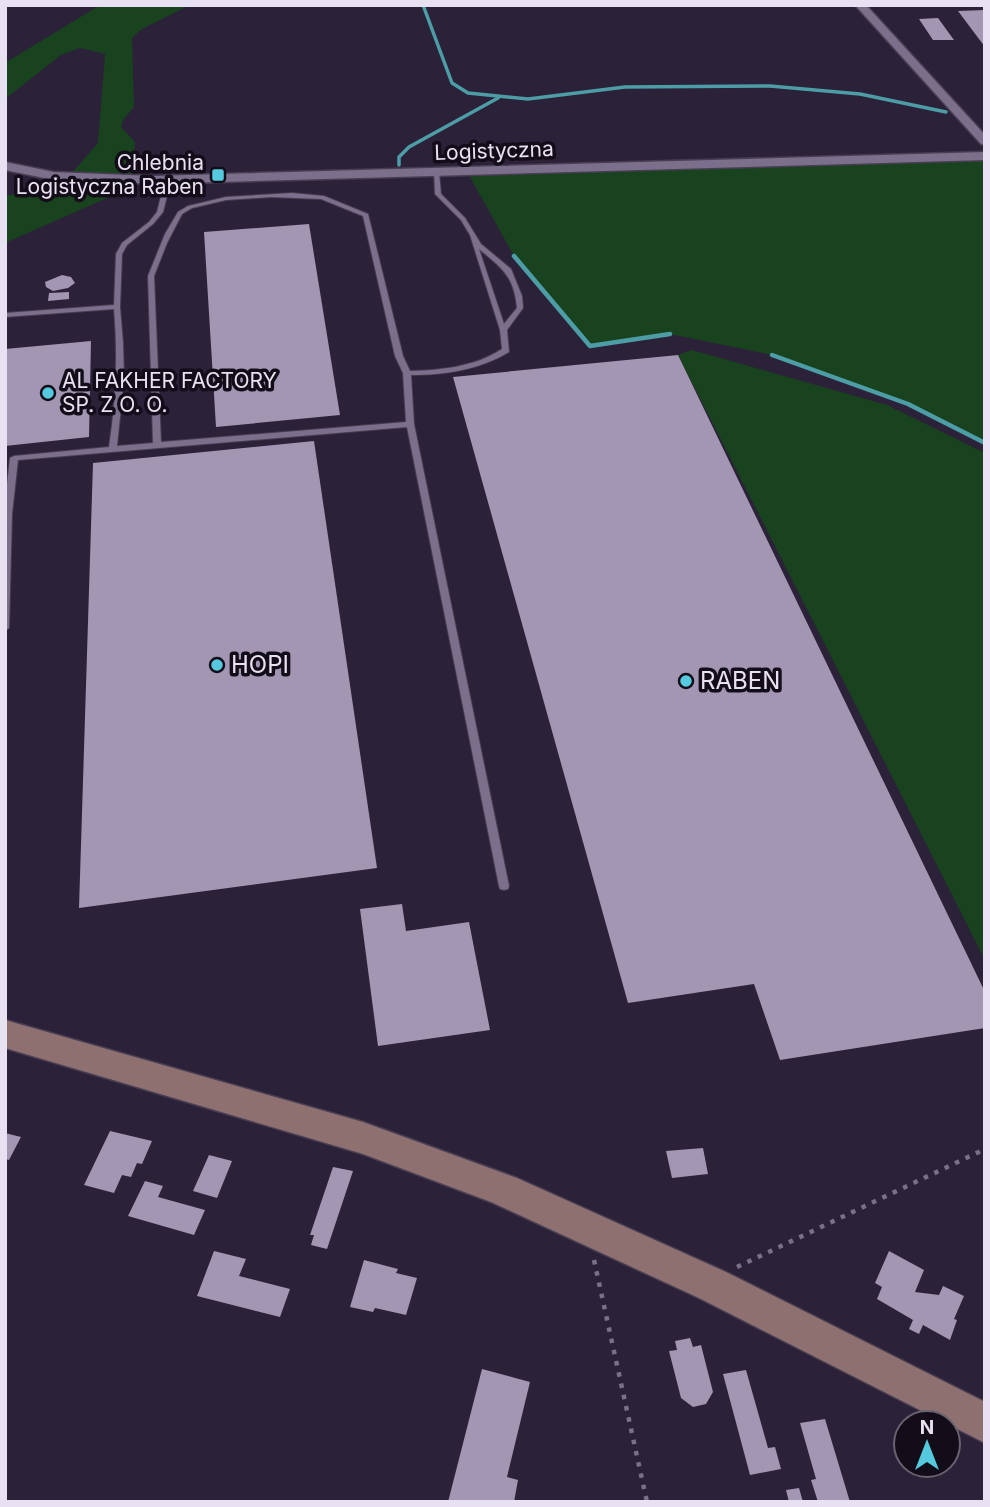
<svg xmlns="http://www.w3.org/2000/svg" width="990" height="1507" font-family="Inter,sans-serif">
  <rect width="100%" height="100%" fill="#2b2139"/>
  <path fill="#19421e" d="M100,5h90l-48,24 -10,9 2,69 -11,13 -2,7 14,15 -3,45 -127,56v-48l51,-4 42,-48 7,-89 -25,-6 -19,7 -56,44v-36z
    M985,156v287l-30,-18 -63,-27 -120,-43 -102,-21 -80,12 -76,-90 -44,-79 14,-6z
    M692,350l195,55 98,48v507l-307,-605z"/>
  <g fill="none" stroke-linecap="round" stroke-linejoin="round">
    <path stroke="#4d9da6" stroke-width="3.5" d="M423,5l29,78 16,10 60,6 97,-12 145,-1 90,8 86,18
      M399,165v-8l10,-10 89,-49"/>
    <path stroke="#4d9da6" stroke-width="4.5" d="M514,256l76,90 80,-12
      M772,355l136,49 77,39"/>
  </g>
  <path fill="#a296b3" d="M985,10v37l-27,-36z
    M938,18l16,22h-21l-14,-21z
    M309,224l31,191 -124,12 -12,-195z
    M62,275l9,2 4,6 -7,5 -15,3 -7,-4 -1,-5z
    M69,292v7l-21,2 1,-8z
    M91,341l-2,96 -84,9v-97z
    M678,355l307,637v36l-205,32 -26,-76 -126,19 -175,-626z
    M314,441l63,427 -298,40 14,-445z
    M402,904l4,27 63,-9 21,108 -112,16 -18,-137z
    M110,1131l42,10 -10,23 -5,-1 -6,14 -9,-2 -8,18 -30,-8z
    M5,1133l16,4 -12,23 -4,-1z
    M703,1148l5,26 -36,4 -6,-27z
    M209,1155l23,6 -15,37 -24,-7z
    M333,1167l20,4 -26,78 -16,-4 3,-10h-4z
    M145,1181l18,5 -5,11 47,13 -11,25 -66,-19z
    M214,1251l32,8 -7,17 51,13 -10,28 -83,-21z
    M889,1251l35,19 -9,22 24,3 4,-9 21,10 -10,23 3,1 -7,20 -27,-15 -4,9 -10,-5 4,-9 -36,-21 5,-12 -7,-4z
    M364,1260l34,9 -2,4 21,5 -11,37 -31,-7 -2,4 -23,-5z
    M690,1338l3,9 8,-2 12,47 -7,12 -13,3 -12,-9 -12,-47 8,-1 -2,-9z
    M482,1369l48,13 -23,95 11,3 -4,22h-66z
    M746,1370l22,78 7,-1 6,22 -31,6 -27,-101z
    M825,1419l25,83h-32l-7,-22 5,-1 -16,-56z
    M799,1488l4,14h-14l-3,-12z"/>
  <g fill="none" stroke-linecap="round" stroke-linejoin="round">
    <defs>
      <path id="lane" d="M434,171l5,1 2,22 24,24 16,26 30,25 11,27 1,12 -16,22 2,22c-30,18 -64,23 -98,23l3,49 95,462 -1,3 -4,1 -4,-1 -1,-3 -92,-459 -389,33 -6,54 -3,114 -4,3v-129l5,-44 4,-2 95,-9c7,-46 9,-91 5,-138l-109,8v-4l109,-8 2,-51 6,-11 27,-21 8,-10 8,-32 3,-2 3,2 -8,32 -10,12 -26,21 -5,9 -2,53 3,36 1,35 -7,68 36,-3 -5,-167 17,-42 13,-22 10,-6 38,-9 66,-4 32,3 44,18 35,142 7,15c32,-1 64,-4 92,-22l-2,-19 -30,-95 -9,-15 -26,-26zM271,197l50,2 42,17 32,140 8,17 3,49 -245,20 -7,-166 13,-33 15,-29 10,-6 34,-8zM479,249c23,19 35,27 38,59l-13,16z"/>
      <path id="street" d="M855,5h11l119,130v10l-4,-1z
        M985,152v8l-832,24 -99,-4 -49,-10v-8l49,10 99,4z"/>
      <path id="secondary" d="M5,1020l358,102 154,56 209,94 259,130v41l-286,-145 -208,-96 -128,-48 -358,-106z"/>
    </defs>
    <use href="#lane" stroke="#473e52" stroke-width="2"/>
    <use href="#street" stroke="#473e52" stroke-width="3"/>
    <use href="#secondary" stroke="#473e52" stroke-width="3"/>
    <path stroke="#7a7186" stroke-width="4.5" stroke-dasharray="4.5 7" stroke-linecap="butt" d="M594,1260l53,242
      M737,1267l248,-118"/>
    <use href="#lane" fill="#7b6f8c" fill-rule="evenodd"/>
    <use href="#street" fill="#7b6f8c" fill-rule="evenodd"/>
    <use href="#secondary" fill="#8f7070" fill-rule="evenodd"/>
  </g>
  <g fill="#55cadf" stroke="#120d18" stroke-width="2.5">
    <rect x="211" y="168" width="14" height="14" rx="3.5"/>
    <circle cx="48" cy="393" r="7"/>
    <circle cx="217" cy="665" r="7"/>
    <circle cx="686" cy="681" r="7"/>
  </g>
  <g text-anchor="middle" stroke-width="7" stroke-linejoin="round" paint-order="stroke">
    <g font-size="21" fill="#e8e1f2" stroke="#120d18">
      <text transform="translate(494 151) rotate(-2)" y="7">Logistyczna</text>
    </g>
    <g font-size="21" fill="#e8e1f2" stroke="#120d18" text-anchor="end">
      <text x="204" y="170">Chlebnia<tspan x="204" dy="24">Logistyczna Raben</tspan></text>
      <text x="62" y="388" text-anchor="start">AL FAKHER FACTORY<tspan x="62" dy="24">SP. Z O. O.</tspan></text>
    </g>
    <g font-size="24" fill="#e8e1f2" stroke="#120d18" text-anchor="start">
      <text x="231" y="673">HOPI</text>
      <text x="700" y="689">RABEN</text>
    </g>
  </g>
  <rect width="990" height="1507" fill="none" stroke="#e8e1f2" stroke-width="14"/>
  <g transform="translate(927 1444)"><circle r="33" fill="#120d18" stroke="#68626f" stroke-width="2"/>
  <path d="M0-5L12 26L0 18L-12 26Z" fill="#55cadf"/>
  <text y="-10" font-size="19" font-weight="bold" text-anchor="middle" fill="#e8e1f2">N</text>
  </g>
</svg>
